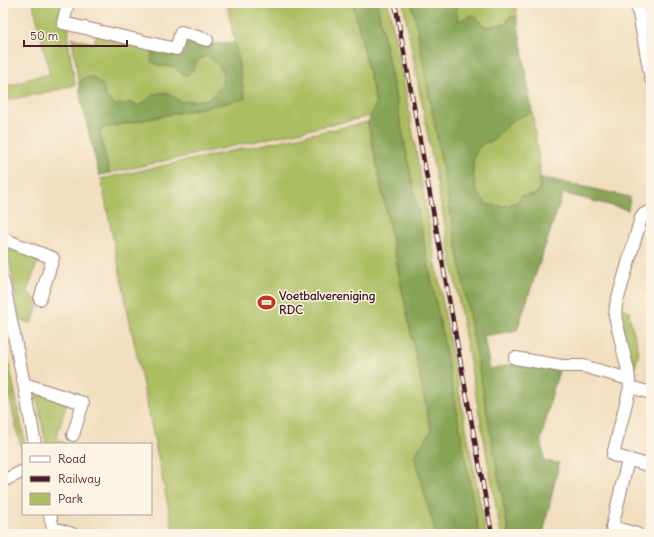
<svg xmlns="http://www.w3.org/2000/svg" width="654" height="537" font-family="Delius,sans-serif">
  <rect width="100%" height="100%" fill="#fcf5e5"/>
  <filter id="ink" filterUnits="userSpaceOnUse"><feTurbulence type="fractalNoise" baseFrequency=".025" numOctaves="2"/><feDisplacementMap in="SourceGraphic" scale="8" xChannelSelector="R" yChannelSelector="G"/><feConvolveMatrix kernelMatrix="1 2 1 2 8 2 1 2 1" color-interpolation-filters="sRGB"/></filter>
  <filter id="wash" filterUnits="userSpaceOnUse"><feTurbulence type="fractalNoise" baseFrequency=".012" numOctaves="4" result="noise"/><feDisplacementMap in="SourceGraphic" scale="16" xChannelSelector="R" yChannelSelector="G"/><feGaussianBlur stdDeviation="0.9" result="paint"/><feColorMatrix in="noise" values="0 0 0 0 0 0 0 0 0 0 0 0 0 0 0 0 0 1.4 0 .05"/><feComposite in="paint" operator="in"/></filter>
  <g filter="url(#wash)">
    <rect width="100%" height="100%" fill="#f1debf"/>
    <path fill="#aabd61" stroke="#7a6e46" d="M33,3h29l7,26 -1,12 7,44 -23,6 -49,10v-14l20,-5 3,-3 24,-5z
      M227,3h126l23,100 -5,13 -262,57 -10,-44 146,-30z
      M377,3h11l15,74 46,261 37,196h-7l-31,-170z
      M403,3h9l8,39 89,492h-8l-50,-276z
      M455,3h60l2,14h-8l-2,7 -20,3 -14,-12 -15,6z
      M96,35l57,15 -1,11 8,5h13l10,9h4l6,-5 3,-8 5,-4 5,-2 6,2 8,9 4,6 -2,12 -12,14 -29,3 -12,-9 -16,2 -13,11 -10,-3 -16,3 -9,-10 -21,-18 -5,6 -7,-46 22,5z
      M532,111l8,58 -1,22 -5,4 -13,1 -4,6 -11,4 -19,-1 -11,-14 -3,-18v-15l4,-8 7,-7 8,-2 4,-5 17,-16 12,-5z
      M368,122l63,309 -17,25 22,78h-262l-41,-197 -32,-158z
      M7,247l32,11 -12,33 12,12 -7,20 -12,-3z
      M622,308l8,3 -1,4 10,37 -5,19 -12,-49z
      M4,339l21,105h-2v8l-2,3v-6l-18,-81z
      M36,393l31,11 -11,33 9,7h-19z"/>
    <path fill="#87a457" stroke="#686241" d="M353,3h24l71,361 31,170h-43l-22,-78 17,-25 -63,-309 8,-19z
      M412,3h43l3,18 15,-6 14,12 20,-3 2,-7h8l15,94 -7,4 -12,5 -17,16 -4,5 -8,2 -7,7 -4,8v15l3,18 11,14 19,1 11,-4 4,-6 13,-1 5,-4 1,-14 90,20 -2,13 -65,-17 -46,137 -33,6 6,33 34,-7 35,9 -7,23 -11,46 3,17 -1,4 16,2 -16,71h-34l-63,-348z
      M185,39l21,5 29,-1 10,56 -146,30 10,44 -10,2 -18,-75 -2,-16 5,-6 8,-1 11,8 2,11 10,9 15,-2 10,3c18,-16 21,-18 41,-4l29,-3 12,-14 2,-12 -4,-6 -8,-9 -6,-2 -5,2 -5,4 -3,8 -6,5h-4l-10,-9h-13l-9,-5 2,-11 27,7z"/>
  </g>
  <g filter="url(#ink)">
    <g fill="none" stroke-linecap="round" stroke-linejoin="round">
      <defs>
        <path id="street" d="M68,3l-5,20 113,26 5,-17 26,8
          M637,3l14,76
          M651,211l-7,3 -3,4 -25,87 -1,11 13,55 2,16 -17,68 38,11
          M3,239l50,19 -13,41
          M3,281l21,103 11,60
          M515,358l47,8h21l46,13
          M24,384l59,19 -10,32
          M630,387l21,6
          M628,460l-16,67 25,7
          M3,481l20,-10
          M50,514l4,20
          M53,528l19,6"/>
      </defs>
      <use href="#street" stroke="#9e7e75" stroke-width="14"/>
      <use href="#street" stroke="#fff" stroke-width="12"/>
      <defs>
        <path id="rail" d="M395,3l97,531"/>
      </defs>
      <use href="#rail" stroke="#4a1f2b" stroke-width="4.5"/>
      <use href="#rail" stroke="#fcf5e5" stroke-width="3" stroke-dasharray="9" stroke-linecap="butt"/>
    </g>
  </g>
  <defs>
    <symbol id="stadium-bare" viewBox="-9 -9 18 18"><path d="M0-5a6.5 5 0 1 0 0 10a6.5 5 0 1 0 0-10ZM-3.5-1.8h7v3.6h-7Z" fill="#c8321e" stroke="#fcf5e5" stroke-width="2.5" paint-order="stroke"/></symbol>
  </defs>
  <g fill-rule="evenodd">
    <use href="#stadium-bare" x="254" y="290" width="25" height="25"/>
  </g>
  <g text-anchor="middle" stroke-width="3" stroke-linejoin="round" paint-order="stroke">
    <g font-size="12" font-weight="bold" fill="#4a1f2b" stroke="#fcf5e5" text-anchor="start">
      <text x="279" y="300">Voetbalvereniging<tspan x="279" dy="14">RDC</tspan></text>
    </g>
  </g>
  <rect width="654" height="537" fill="none" stroke="#fcf5e5" stroke-width="16"/>
  <rect x="22" y="443" width="130" height="72" fill="#fcf5e5" stroke="#b59f9b"/>
  <rect x="30" y="456" width="20" height="6" fill="#ffffff" stroke="#b59f9b"/>
  <text x="58" y="463" font-size="12" fill="#4a1f2b">Road</text>
  <rect x="30" y="476" width="20" height="6" fill="#4a1f2b" stroke="#b59f9b"/>
  <text x="58" y="483" font-size="12" fill="#4a1f2b">Railway</text>
  <rect x="30" y="493" width="20" height="12" fill="#aabd61" stroke="#b59f9b"/>
  <text x="58" y="503" font-size="12" fill="#4a1f2b">Park</text>
  <path d="M24 40v6h103v-6" fill="none" stroke="#4a1f2b" stroke-width="2"/>
  <text x="30" y="40" font-size="12" fill="#4a1f2b" stroke="#fcf5e5" stroke-width="3" paint-order="stroke">50 m</text>
</svg>
